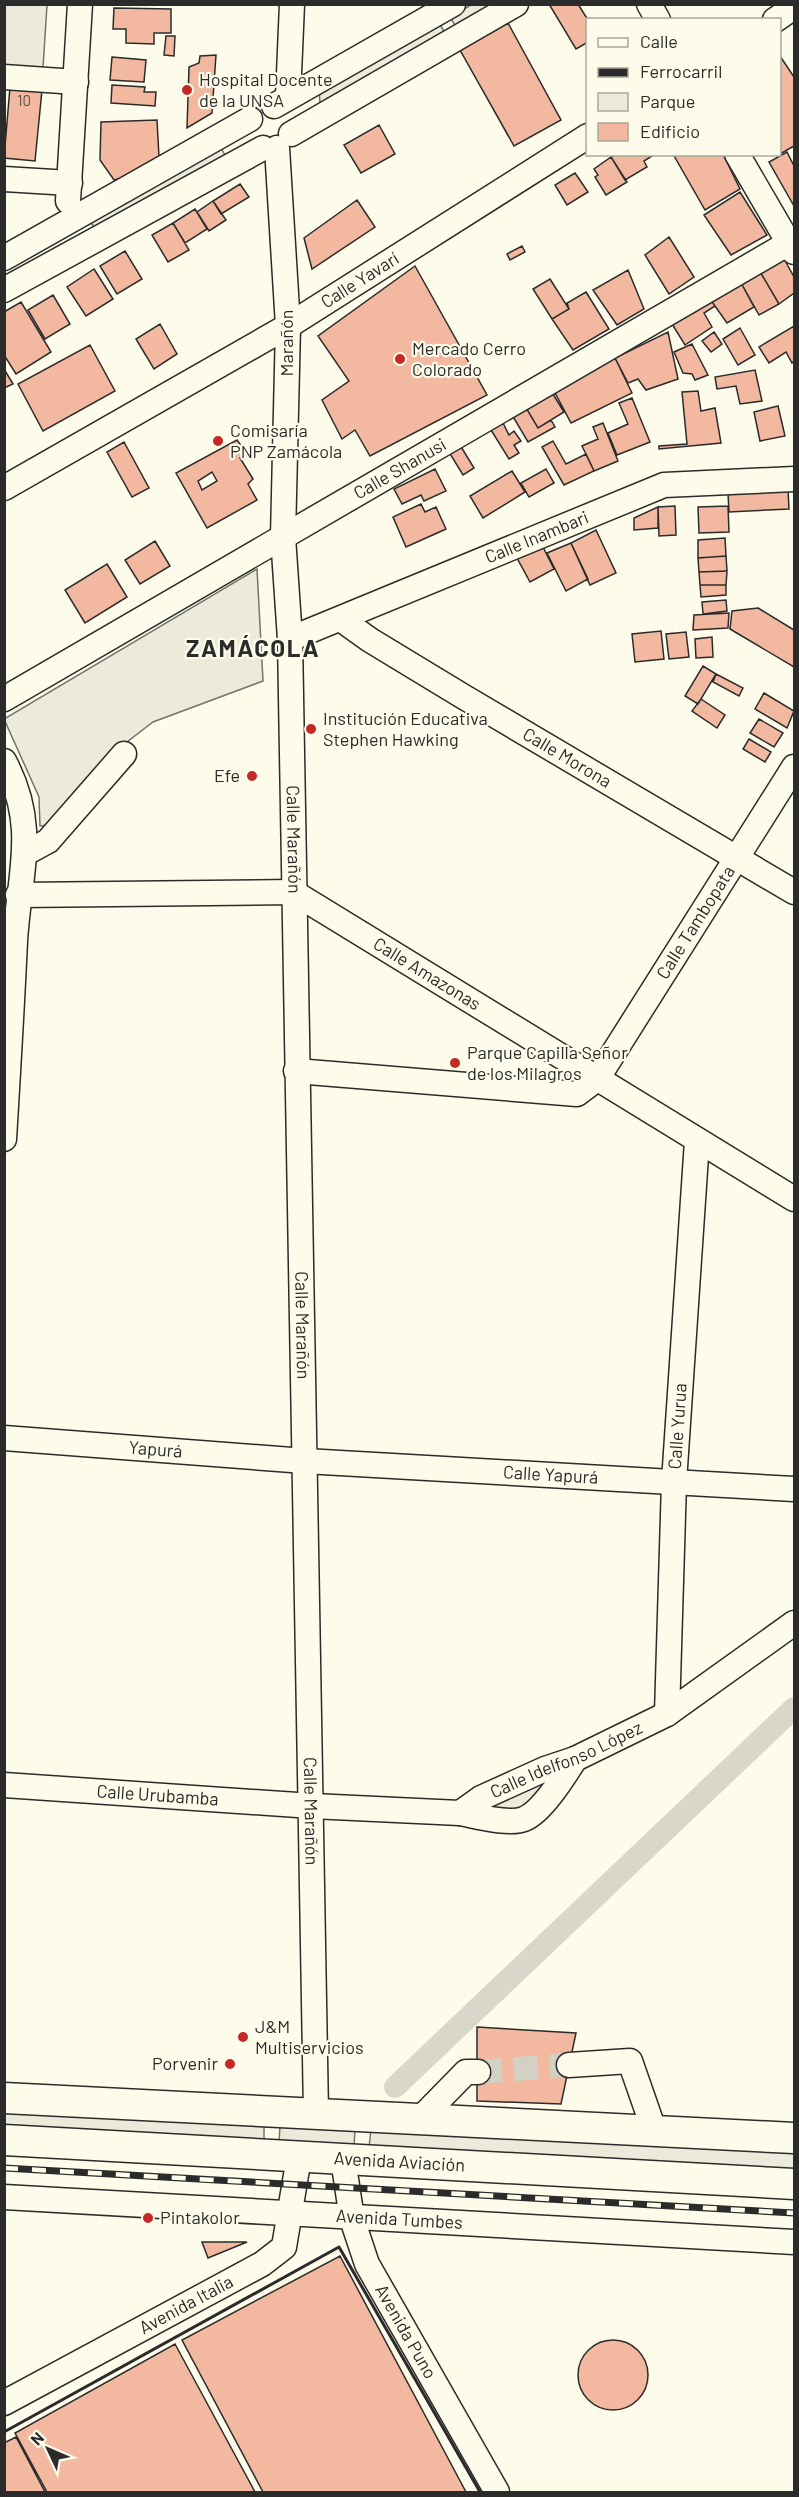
<svg xmlns="http://www.w3.org/2000/svg" width="799" height="2497" font-family="Barlow,sans-serif">
  <rect width="100%" height="100%" fill="#fdfbea"/>
  <path fill="#ecebdb" stroke="#74746e" stroke-width="1.5" d="M5,5h42l-4,63 -38,-3z
    M471,5h25l-40,22 -6,-10z
    M439,23l6,10 -125,70 -1,-13z
    M221,148l5,9 -131,71 -4,-5 1,-3z
    M257,569l6,112 -110,41 -39,30 -63,73 -11,1 -1,-29 -35,-78z
    M540,1782l2,4 -20,23 -30,1 -1,-5z
    M4,2110l260,14v19l-259,-13z
    M280,2125l75,3 -1,20 -75,-4z
    M371,2129l423,22v20l-425,-23z"/>
  <g fill="none" stroke-linecap="round" stroke-linejoin="round">
    <path stroke="#d8d7c9" stroke-width="22" d="M395,2087l399,-379"/>
  </g>
  <path fill="#f2b8a0" stroke="#2b2b2b" stroke-width="1.5" fill-rule="evenodd" d="M549,4h29l10,16v22l-12,7z
    M114,8l57,1v24h-17v11l-28,-1v-14h-13z
    M508,23l53,97 -47,26 -54,-96z
    M166,36h9l-1,20 -10,-1z
    M216,55l-4,58 -25,15 2,-61 10,-4 1,-7z
    M780,56l14,21v69l-14,8z
    M112,57l34,3 -2,22 -34,-2z
    M112,85l33,2 -1,5h12l-1,14 -44,-3z
    M10,87l32,3 -7,71 -31,-3z
    M157,120l2,37 -36,21 -9,2 -14,-20 1,-38z
    M379,125l16,29 -34,19 -17,-28z
    M787,152l7,14v40l-25,-44z
    M616,154h39l-11,7 3,6 -22,13 -14,-23z
    M673,154h50l17,35 -35,21z
    M611,157l16,25 -21,13 -11,-18 3,-2 -4,-6z
    M575,173l13,19 -21,13 -12,-20z
    M240,184l9,13 -28,17 -8,-13z
    M740,192l27,43 -36,20 -27,-40z
    M357,200l18,27 -63,42 -8,-31z
    M213,201l13,19 -17,11 -12,-19z
    M195,209l12,20 -22,14 -12,-20z
    M173,223l16,27 -21,12 -16,-27z
    M669,237l25,40 -25,17 -24,-39z
    M522,246l3,6 -15,8 -3,-6z
    M125,251l17,28 -25,15 -17,-28z
    M783,257l11,20v16l-15,11 -20,-34z
    M415,266l72,129 -117,61 -15,-26 -13,9 -20,-39 27,-19 -31,-45z
    M94,269l19,30 -27,17 -19,-29z
    M628,270l16,39 -27,16 -24,-35z
    M759,270l20,34 -20,11 -19,-34z
    M550,279l19,30 -17,10 -19,-30z
    M740,281l14,26 -27,16 -17,-24z
    M586,292l23,37 -36,21 -21,-31 17,-10 -2,-6z
    M53,295l17,29 -25,15 -17,-29z
    M710,299l5,7 -11,7 8,14 -27,18 -13,-21z
    M21,302l30,50 -35,22 -12,-19v-43z
    M160,324l17,30 -23,15 -18,-30z
    M794,326v35l-2,2 -6,-11 -17,11 -10,-16z
    M740,328l15,27 -17,10 -15,-26z
    M668,332l10,47 -32,11 -8,-11 -10,4 -13,-25z
    M714,332l8,12 -11,8 -9,-11z
    M692,344l16,31 -13,5 -3,-6 -9,-1 -9,-21z
    M90,345l25,46 -72,40 -25,-47z
    M615,358l17,35 -61,30 -18,-34z
    M4,369l9,15 -9,4z
    M755,370l7,31 -22,3 -4,-18 -19,3 -2,-12z
    M551,391l13,21 -26,16 -13,-22z
    M698,391l3,20 14,-3 6,35 -62,6v-3l28,-2 -5,-52z
    M632,398l18,44 -33,13 -9,-22 20,-9 -9,-21z
    M525,406l13,22 13,-8 4,7 -27,15 -16,-27z
    M778,406l7,30 -25,5 -6,-29z
    M503,423l6,12 5,-4 7,10 -7,4 5,8 -10,6 -18,-29z
    M603,423l15,38 -24,10 -12,-25 16,-7 -5,-12z
    M237,440l10,14 -7,4 13,21 -5,5 9,16 -50,28 -31,-55zM212,472l5,9 -15,9 -4,-9z
    M553,441l13,23 20,-10 8,17 -30,14 -22,-38z
    M124,442l25,46 -17,9 -25,-45z
    M460,445l14,23 -11,7 -14,-23z
    M435,469l11,22 -22,10 -3,-6 -19,9 -8,-15z
    M546,469l8,14 -25,14 -8,-14z
    M512,471l13,21 -42,26 -13,-22z
    M788,489l1,20 -60,3 -1,-19z
    M421,504l4,8 11,-5 10,22 -40,18 -13,-30z
    M675,506l1,29 -17,1 -1,-29z
    M728,506l1,26 -30,1 -1,-26z
    M658,507v21l-24,2v-12z
    M596,530l20,43 -26,12 -19,-42z
    M725,538l1,18 -28,2v-18z
    M155,541l15,25 -30,18 -15,-24z
    M571,543l17,36 -22,12 -19,-38z
    M542,545l12,24 -24,13 -13,-24z
    M726,556l1,15 -28,1 -1,-14z
    M107,564l20,33 -42,26 -20,-33z
    M727,571l-1,14h-26l-1,-13z
    M700,585h26v10l-25,2z
    M726,600l1,11 -24,3 -1,-12z
    M758,608l36,22v37l-64,-38 2,-18z
    M729,613l-1,15 -35,2 1,-15z
    M661,631l3,28 -29,3 -3,-28z
    M686,632l3,25 -20,2 -3,-25z
    M712,637l1,20 -17,1 -1,-19z
    M703,666l13,8 -18,30 -13,-8z
    M716,674l27,14 -4,8 -26,-14z
    M764,693l30,18 -7,17 -32,-19z
    M701,699l24,16 -8,13 -25,-17z
    M759,719l24,14 -9,14 -24,-14z
    M749,739l22,13 -6,10 -22,-13z
    M477,2027l99,6 -15,71 -84,-3z
    M202,2242h45l-39,16z
    M340,2256l126,236h-203l-81,-152z
    M578 2375a35 35 0 1 1 70 0a35 35 0 1 1-70 0Z
    M175,2344l80,148h-208l-32,-59z
    M16,2437l29,55h-41v-49z"/>
  <g fill="none" stroke-linecap="round" stroke-linejoin="round">
    <path stroke="#d3d1c4" stroke-width="24" stroke-dasharray="24 12" stroke-linecap="butt" d="M478,2072l91,-7"/>
    <defs>
      <g id="minor">
        <path d="M649,4l9,16"/>
        <path d="M775,20l19,-13"/>
        <path d="M4,77l72,5"/>
        <path d="M288,97l4,-93"/>
        <path d="M274,106l179,-102"/>
        <path d="M291,134l225,-130"/>
        <path id="s1" d="M277,148l11,178 -5,211 7,102 26,1475"/>
        <path d="M737,154l57,98"/>
        <path d="M4,179l66,4"/>
        <path d="M68,201l12,-197"/>
        <path d="M4,258l246,-139"/>
        <path d="M4,290l259,-142"/>
        <path id="s2" d="M4,488l284,-162 300,-190"/>
        <path id="s3" d="M342,620l28,20 94,57 330,195"/>
        <path id="s4" d="M290,639l374,-154 130,-6"/>
        <path id="s5" d="M4,699l790,-459"/>
        <path d="M4,761c35,65 15,113 11,180 -3,66 -7,132 -11,198"/>
        <path d="M26,853l22,-12 76,-87"/>
        <path id="s6" d="M18,895l275,-3 501,307"/>
        <path id="s7" d="M296,1071l281,23 20,-15 197,-312"/>
        <path id="s8" d="M4,1438l301,23 489,28"/>
        <path id="s9" d="M667,1714l7,-232 23,-341"/>
        <path id="s10" d="M4,1785l308,21 148,7 21,-15 64,-29 30,-10 92,-45 127,-91"/>
        <path d="M460,1813c16,3 50,12 64,6 18,-7 41,-44 51,-60"/>
        <path d="M569,2065l61,-4 24,69"/>
        <path d="M420,2119l46,-47h12"/>
        <path id="s11" d="M343,2159l9,60 15,45 130,228"/>
        <path id="s12" d="M4,2197l790,45"/>
        <path id="s13" d="M4,2403l258,-139 22,-17 15,-90"/>
      </g>
      <g id="major">
        <path d="M4,2098l790,40"/>
        <path id="s14" d="M4,2140l790,44"/>
      </g>
    </defs>
    <use href="#minor" stroke="#2b2b2b" stroke-width="27"/>
    <use href="#major" stroke="#2b2b2b" stroke-width="33"/>
    <use href="#minor" stroke="#fdfbea" stroke-width="24"/>
    <use href="#major" stroke="#fdfbea" stroke-width="30"/>
    <defs>
      <path id="rail" d="M4,2168l790,45"/>
    </defs>
    <use href="#rail" stroke="#2b2b2b" stroke-width="7"/>
    <use href="#rail" stroke="#fdfbea" stroke-width="4.5" stroke-dasharray="14" stroke-linecap="butt"/>
    <path stroke="#2b2b2b" stroke-width="3" d="M4,2432l335,-185 141,245"/>
  </g>
  <g fill="#c62828" stroke="#fdfbea" stroke-width="2">
    <circle cx="187" cy="90" r="6"/>
    <circle cx="400" cy="359" r="6"/>
    <circle cx="218" cy="441" r="6"/>
    <circle cx="311" cy="729" r="6"/>
    <circle cx="252" cy="776" r="6"/>
    <circle cx="455" cy="1063" r="6"/>
    <circle cx="243" cy="2037" r="6"/>
    <circle cx="230" cy="2064" r="6"/>
    <circle cx="148" cy="2218" r="6"/>
  </g>
  <g text-anchor="middle" stroke-width="4.5" stroke-linejoin="round" paint-order="stroke">
    <g font-size="15" fill="#5d4e48">
      <text x="24" y="106">10</text>
    </g>
    <g font-size="18" fill="#2b2b2b" stroke="#fdfbea" text-anchor="start">
      <text x="199" y="86">Hospital Docente<tspan x="199" dy="21">de la UNSA</tspan></text>
      <text x="412" y="355">Mercado Cerro<tspan x="412" dy="21">Colorado</tspan></text>
      <text x="230" y="437">Comisaría<tspan x="230" dy="21">PNP Zamácola</tspan></text>
      <text x="323" y="725">Institución Educativa<tspan x="323" dy="21">Stephen Hawking</tspan></text>
      <text x="240" y="782" text-anchor="end">Efe</text>
      <text x="467" y="1059">Parque Capilla Señor<tspan x="467" dy="21">de los Milagros</tspan></text>
      <text x="255" y="2033">J&amp;M<tspan x="255" dy="21">Multiservicios</tspan></text>
      <text x="218" y="2070" text-anchor="end">Porvenir</text>
      <text x="160" y="2224">Pintakolor</text>
    </g>
    <g font-size="18" fill="#2b2b2b" stroke="#fdfbea">
      <text dy="6" stroke="none"><textPath href="#s2" startOffset="412">Calle Yavarí</textPath></text>
      <text transform="translate(287 343) rotate(-90)" y="6">Marañón</text>
      <text dy="6" stroke="none"><textPath href="#s5" startOffset="458">Calle Shanusi</textPath></text>
      <text dy="6" stroke="none"><textPath href="#s4" startOffset="267">Calle Inambari</textPath></text>
      <text dy="6" stroke="none"><textPath href="#s3" startOffset="264">Calle Morona</textPath></text>
      <text dy="6" stroke="none"><textPath href="#s1" startOffset="692">Calle Marañón</textPath></text>
      <text dy="6" stroke="none"><textPath href="#s7" startOffset="492">Calle Tambopata</textPath></text>
      <text dy="6" stroke="none"><textPath href="#s6" startOffset="432">Calle Amazonas</textPath></text>
      <text dy="6" stroke="none"><textPath href="#s1" startOffset="1178">Calle Marañón</textPath></text>
      <text dy="6" stroke="none"><textPath href="#s9" startOffset="288">Calle Yurua</textPath></text>
      <text dy="6" stroke="none"><textPath href="#s8" startOffset="152">Yapurá</textPath></text>
      <text dy="6" stroke="none"><textPath href="#s8" startOffset="548">Calle Yapurá</textPath></text>
      <text dy="6" stroke="none"><textPath href="#s10" startOffset="576">Calle Idelfonso López</textPath></text>
      <text dy="6" stroke="none"><textPath href="#s10" startOffset="154">Calle Urubamba</textPath></text>
      <text dy="6" stroke="none"><textPath href="#s1" startOffset="1664">Calle Marañón</textPath></text>
      <text dy="6" stroke="none"><textPath href="#s14" startOffset="396">Avenida Aviación</textPath></text>
      <text dy="6" stroke="none"><textPath href="#s12" startOffset="396">Avenida Tumbes</textPath></text>
      <text dy="6" stroke="none"><textPath href="#s13" startOffset="207">Avenida Italia</textPath></text>
      <text dy="6" stroke="none"><textPath href="#s11" startOffset="186">Avenida Puno</textPath></text>
    </g>
    <g font-size="24" font-weight="bold" letter-spacing="1.5" fill="#2b2b2b" stroke="#fdfbea">
      <text x="253" y="657">ZAMÁCOLA</text>
    </g>
  </g>
  <rect width="799" height="2497" fill="none" stroke="#2b2b2b" stroke-width="12"/>
  <rect x="586" y="18" width="195" height="138" fill="#fdfbea" stroke="#a9a89e" stroke-width="1.5"/>
  <rect x="598" y="38" width="30" height="9" fill="#fdfbea" stroke="#a9a89e" stroke-width="1.5"/>
  <text x="640" y="48" font-size="18" fill="#2b2b2b">Calle</text>
  <rect x="598" y="68" width="30" height="9" fill="#2b2b2b" stroke="#a9a89e" stroke-width="1.5"/>
  <text x="640" y="78" font-size="18" fill="#2b2b2b">Ferrocarril</text>
  <rect x="598" y="93" width="30" height="18" fill="#ecebdb" stroke="#a9a89e" stroke-width="1.5"/>
  <text x="640" y="108" font-size="18" fill="#2b2b2b">Parque</text>
  <rect x="598" y="123" width="30" height="18" fill="#f2b8a0" stroke="#a9a89e" stroke-width="1.5"/>
  <text x="640" y="138" font-size="18" fill="#2b2b2b">Edificio</text>
  <g transform="translate(48 2449) rotate(314)" stroke="#fdfbea" stroke-width="4.5" paint-order="stroke">
  <path d="M0-4.5L10 22L0 15L-10 22Z" fill="#2b2b2b"/>
  <text y="-9" font-size="16" font-weight="bold" text-anchor="middle" fill="#2b2b2b">N</text>
  </g>
</svg>
